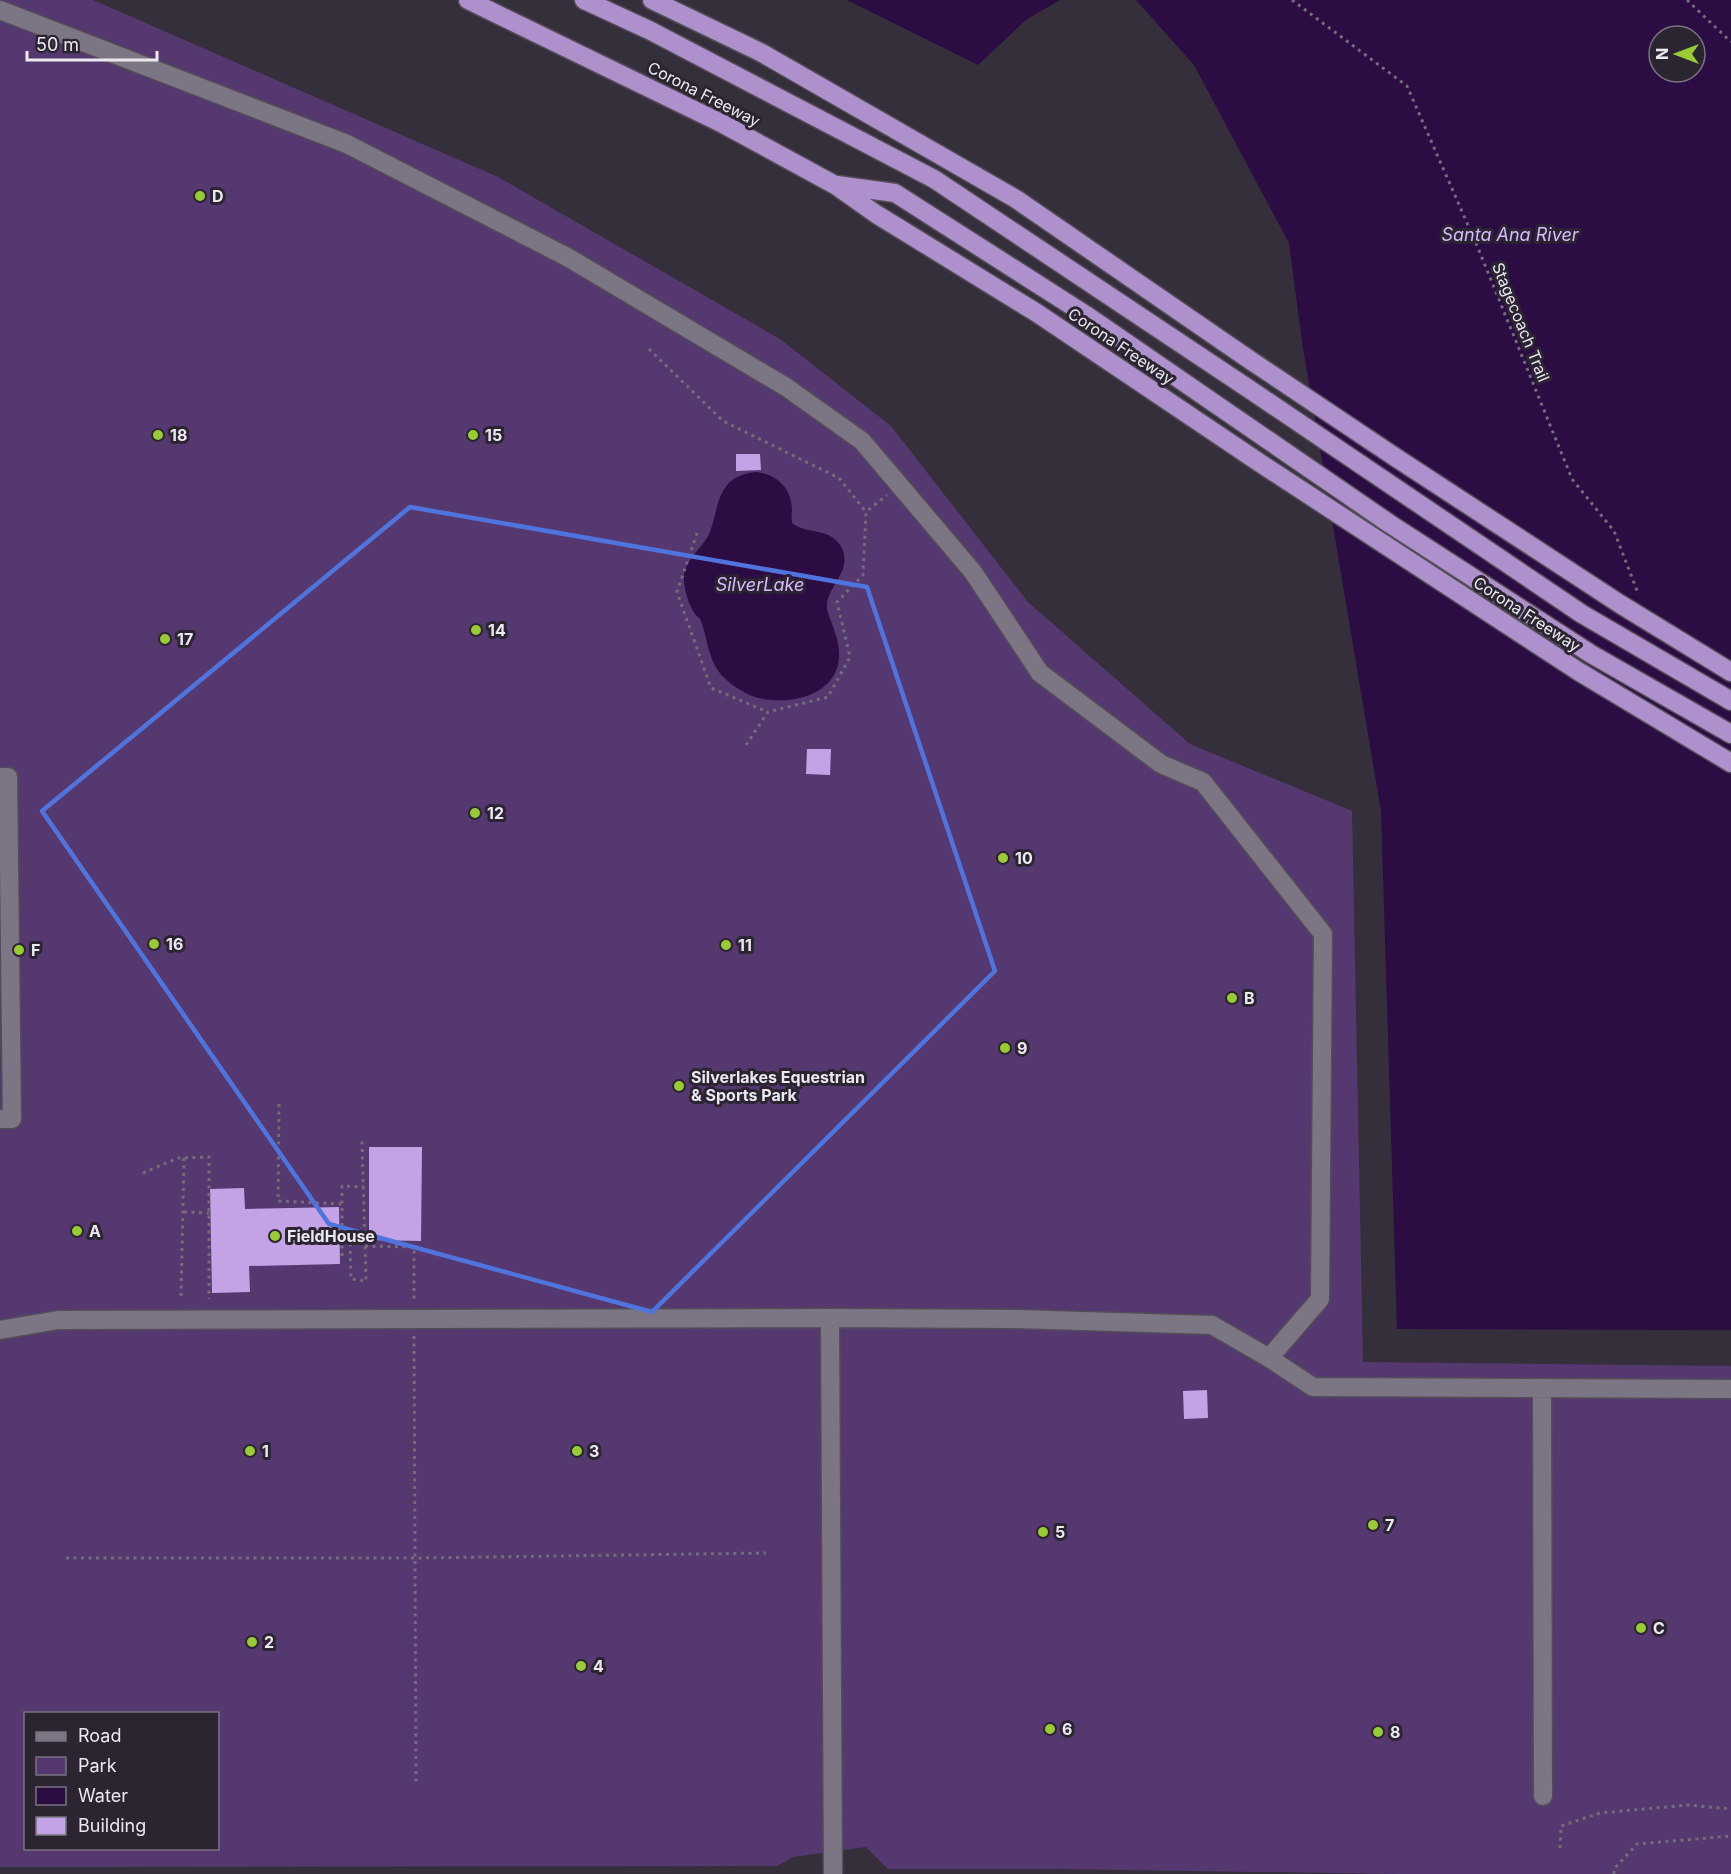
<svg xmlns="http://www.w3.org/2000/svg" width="1731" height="1874" font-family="Inter,sans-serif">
  <rect width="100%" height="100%" fill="#352f3c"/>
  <path fill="#55386f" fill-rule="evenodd" d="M0,0h93l405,177 282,162 111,87 137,176 162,142 162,67 11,551 368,4v508h-331l-342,-5h-170l-22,-22 -73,10 -16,9 -777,1zM26,1714h192v134h-192z"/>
  <path fill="#2b0c43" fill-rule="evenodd" d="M847,0h213l-33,19 -49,46z
    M1136,0h595v1330l-334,-1 -16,-518 -79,-469 -13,-99 -95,-178zM1659,36h36v36h-36z
    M755,472c20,1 36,15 37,36 0,6 -1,9 0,15 15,12 36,4 48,22 17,27 -20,44 -12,68 5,14 12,29 11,44 -2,41 -55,50 -87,39 -12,-5 -25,-14 -33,-24 -11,-15 -12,-35 -18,-51 -2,-5 -3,-3 -6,-7 -7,-10 -12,-28 -11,-39 2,-17 20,-28 26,-43 10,-29 7,-55 45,-60z"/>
  <path fill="#c3a3e5" d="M736,454h24l1,16 -25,1z
    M807,749h24l-1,26 -24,-1z
    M369,1147h53l-1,94 -52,-1z
    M244,1188l1,21 94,-2 1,57 -91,2 1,26 -38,1 -2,-104z
    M1207,1390l1,28 -24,1 -1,-28z"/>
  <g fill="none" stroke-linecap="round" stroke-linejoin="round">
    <defs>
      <path id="minor" d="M0,10l347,134 222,114 217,129 76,54 111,131 67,101 121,91 42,18 120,152 -3,365 -51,59 -57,-33 -198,-6 -184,-1
        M0,777h8l4,342h-12
        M0,1330l58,-10 772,-2 3,556
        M1269,1358l44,29 418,2
        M1542,1388l1,408"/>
      <path id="highway" d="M468,0l255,124 112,61 41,29 161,99 226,152 315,206 153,92
        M584,0l65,30 285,149 318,212 330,223 149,87
        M652,0l110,53 254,146 231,159 148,99 225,147 111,68
        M837,185l58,8 191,122 304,209 201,130 140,80"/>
    </defs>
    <use href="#minor" stroke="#534d58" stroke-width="21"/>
    <use href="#highway" stroke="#534d58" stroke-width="21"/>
    <path stroke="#726d79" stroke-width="3" stroke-dasharray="3 4.5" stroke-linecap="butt" d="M1292,0l115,86 71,162 94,231 42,52 24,62
      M1687,0l44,42
      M649,349l74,72 116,57 27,34
      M697,533l-20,59 34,96 57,24
      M746,745l22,-33 60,-15 22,-40 -13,-55 26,-27 3,-63 21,-17
      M279,1104l-1,97 65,3
      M143,1173l35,-15 31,-1v142
      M184,1212l25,1
      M342,1242l8,2 1,35 15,2 -4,-140
      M365,1246l49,1v55
      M342,1256v-70l22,1
      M181,1296l3,-139
      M414,1336l2,448
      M66,1558h349l351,-5
      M1560,1848l1,-22 39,-13 88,-8 43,4
      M1614,1874v-5l23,-25 94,-8"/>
    <use href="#minor" stroke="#7c7584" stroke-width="18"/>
    <use href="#highway" stroke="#ae91cc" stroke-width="18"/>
  </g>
  <path fill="none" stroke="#5074de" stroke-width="4.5" stroke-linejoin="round" d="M410,507l457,80 128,384 -343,341 -323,-88 -287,-413z"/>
  <g fill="#99cb35" stroke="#2b2532" stroke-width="2">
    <circle cx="200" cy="196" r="6"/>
    <circle cx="158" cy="435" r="6"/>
    <circle cx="473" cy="435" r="6"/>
    <circle cx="476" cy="630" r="6"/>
    <circle cx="165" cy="639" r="6"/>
    <circle cx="475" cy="813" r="6"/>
    <circle cx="1003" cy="858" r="6"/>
    <circle cx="154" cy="944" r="6"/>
    <circle cx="726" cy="945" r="6"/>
    <circle cx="19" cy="950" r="6"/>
    <circle cx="1232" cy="998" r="6"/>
    <circle cx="1005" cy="1048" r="6"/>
    <circle cx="679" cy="1086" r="6"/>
    <circle cx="77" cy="1231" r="6"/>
    <circle cx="275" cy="1236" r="6"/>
    <circle cx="250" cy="1451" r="6"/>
    <circle cx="577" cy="1451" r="6"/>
    <circle cx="1373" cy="1525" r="6"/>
    <circle cx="1043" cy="1532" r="6"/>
    <circle cx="1641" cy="1628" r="6"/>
    <circle cx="252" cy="1642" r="6"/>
    <circle cx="581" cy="1666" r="6"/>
    <circle cx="1050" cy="1729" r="6"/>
    <circle cx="1378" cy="1732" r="6"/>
  </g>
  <g text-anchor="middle" stroke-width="6" stroke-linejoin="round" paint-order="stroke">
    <g font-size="16" fill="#ebe8f0" stroke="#2b2532">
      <text transform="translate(704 94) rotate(27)" y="6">Corona Freeway</text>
      <text transform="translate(1521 322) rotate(68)" y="6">Stagecoach Trail</text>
      <text transform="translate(1121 346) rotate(34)" y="6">Corona Freeway</text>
      <text transform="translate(1527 614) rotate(33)" y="6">Corona Freeway</text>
    </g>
    <g font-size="16" font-weight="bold" fill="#ebe8f0" stroke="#2b2532" text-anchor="start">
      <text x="212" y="202">D</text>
      <text x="170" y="441">18</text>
      <text x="485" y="441">15</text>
      <text x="488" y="636">14</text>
      <text x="177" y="645">17</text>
      <text x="487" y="819">12</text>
      <text x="1015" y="864">10</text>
      <text x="166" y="950">16</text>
      <text x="738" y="951">11</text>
      <text x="31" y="956">F</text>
      <text x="1244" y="1004">B</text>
      <text x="1017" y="1054">9</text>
      <text x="691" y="1083">Silverlakes Equestrian<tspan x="691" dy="18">&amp; Sports Park</tspan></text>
      <text x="89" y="1237">A</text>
      <text x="287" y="1242">FieldHouse</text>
      <text x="262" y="1457">1</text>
      <text x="589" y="1457">3</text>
      <text x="1385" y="1531">7</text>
      <text x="1055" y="1538">5</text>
      <text x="1653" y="1634">C</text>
      <text x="264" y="1648">2</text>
      <text x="593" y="1672">4</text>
      <text x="1062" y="1735">6</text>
      <text x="1390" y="1738">8</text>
    </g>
    <g font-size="18" font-style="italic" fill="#dab8fe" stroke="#2b2532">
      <text x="1510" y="241">Santa Ana River</text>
      <text x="760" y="591">SilverLake</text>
    </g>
  </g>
  <rect x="24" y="1712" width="195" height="138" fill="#2b2532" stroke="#78737e" stroke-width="1.5"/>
  <rect x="36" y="1732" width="30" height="9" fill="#7c7584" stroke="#78737e" stroke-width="1.5"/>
  <text x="78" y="1742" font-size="18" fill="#ebe8f0">Road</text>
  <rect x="36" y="1757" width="30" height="18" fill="#55386f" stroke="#78737e" stroke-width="1.5"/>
  <text x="78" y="1772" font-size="18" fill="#ebe8f0">Park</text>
  <rect x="36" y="1787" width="30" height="18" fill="#2b0c43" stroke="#78737e" stroke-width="1.5"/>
  <text x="78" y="1802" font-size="18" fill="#ebe8f0">Water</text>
  <rect x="36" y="1817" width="30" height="18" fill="#c3a3e5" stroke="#78737e" stroke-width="1.5"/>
  <text x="78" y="1832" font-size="18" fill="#ebe8f0">Building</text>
  <g transform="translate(1677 54) rotate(270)"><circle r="28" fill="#2b2532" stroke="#78737e" stroke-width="1.5"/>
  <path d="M0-4.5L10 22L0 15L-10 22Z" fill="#99cb35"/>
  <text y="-9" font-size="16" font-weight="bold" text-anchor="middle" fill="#ebe8f0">N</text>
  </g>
  <path d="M27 51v9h130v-9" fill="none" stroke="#ebe8f0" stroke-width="3"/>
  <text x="36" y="51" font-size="18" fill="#ebe8f0" stroke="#2b2532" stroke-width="4.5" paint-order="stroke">50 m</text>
</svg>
